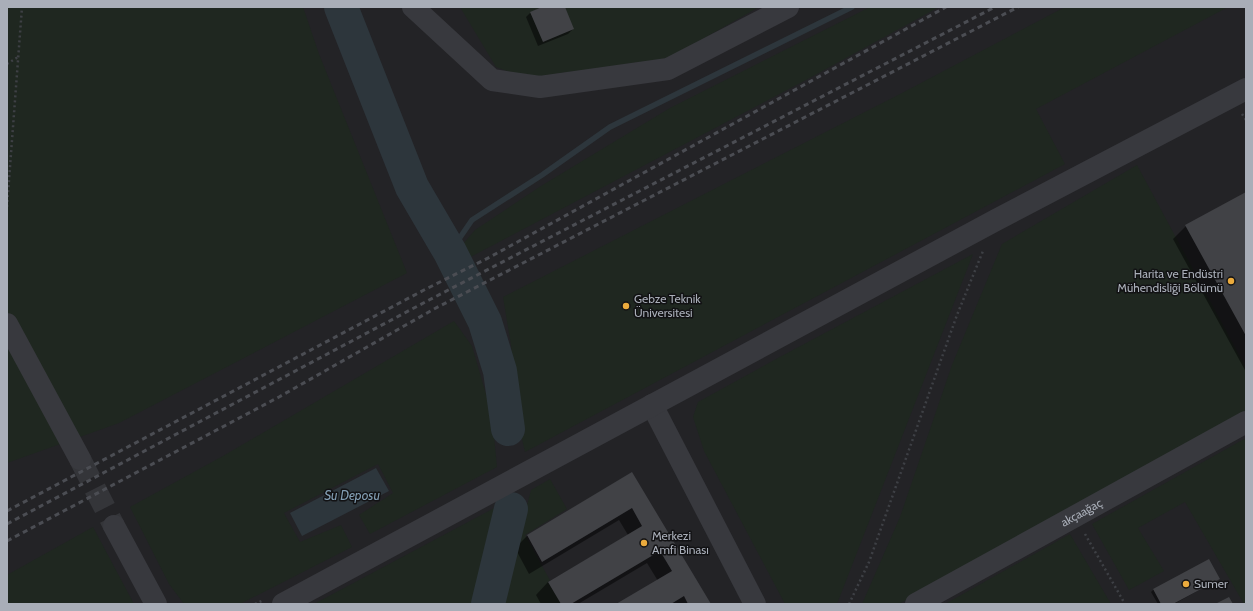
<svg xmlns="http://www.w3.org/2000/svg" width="1253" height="611" font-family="Cabin,sans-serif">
  <rect width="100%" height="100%" fill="#171719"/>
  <path fill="#232326" d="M7,7h1239v597h-1239z"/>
  <path fill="#1f2720" d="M7,7h296l16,47 88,219 -288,150 -112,40z
    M460,7h299l-90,51 -143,20 -30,-11z
    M870,7h69l-133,73 -345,182 -5,-10 19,-22 66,-44 129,-78z
    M1065,7h163l-192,102 29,55 -540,288 -5,-21 -9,-86 -8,-48 399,-204z
    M1137,165l109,203v47l-347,189h-37l38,-87 52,-152 50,-121z
    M973,254l-136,350h-52l-81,-153 -11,-34 5,-15 80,-44z
    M454,321l18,25 20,69 5,52 -127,67 -11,-19 34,-22 -15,-29 -94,49 16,29 41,-17 11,22 -112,57h-56l-15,-20 -39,-77 93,-51z
    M1246,438v166h-2l-59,-102 -47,26 26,43 -35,19 -37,-66z
    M550,479l17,30 -42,26 38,69h-62l30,-114z
    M500,505l-27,99h-159z
    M93,527l41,77h-127v-29z
    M1070,534l41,70h-166z"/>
  <path fill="#2d363c" d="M376,468l13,23 -87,45 -12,-23z"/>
  <path fill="#0007" d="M544,7h20l9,22 -5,5 -30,12 -12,-29 5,-5z
    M1246,193v179l-73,-133 13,-13z
    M632,473l78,131h-92l40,-23 -11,-18 -69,41h-37l-5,-9 12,-13 80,-47 -9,-15 -90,54 -14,-26 12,-12z
    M1219,579l-45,25h-16l-7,-12 3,-3z"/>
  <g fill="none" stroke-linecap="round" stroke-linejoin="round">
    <path stroke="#2d363c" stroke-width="5.5" d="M450,252l22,-32 70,-45 68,-48 242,-120"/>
    <path stroke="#2d363c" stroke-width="34" d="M341,7l71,180 38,65 35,70 15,49 8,58
      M488,604l23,-95"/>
  </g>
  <path fill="#414246" d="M542,7h23l9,22 -31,13 -13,-30z
    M1246,192v144l-61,-111z
    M632,472l79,132h-23l-4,-8 -13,8h-55l56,-33 -12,-20 -89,53h-10l-13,-22 94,-56 -10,-18 -90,54 -15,-27z
    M1209,559l11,20 -47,25h-12l-8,-15z
    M1229,597l4,7h-18z"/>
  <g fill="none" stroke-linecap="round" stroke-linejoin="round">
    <path stroke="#343539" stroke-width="22" stroke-dasharray="22 11" stroke-linecap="butt" d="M80,459l34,67"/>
    <path stroke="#3e4045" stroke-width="2.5" stroke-dasharray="2 3" stroke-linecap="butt" d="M7,64l11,-7
      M1242,114l4,6
      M7,207l15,-200
      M1085,534l40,70
      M255,604l9,-4
      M849,604l20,-42 88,-247 26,-64"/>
    <g stroke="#38393e" stroke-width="22">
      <path d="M413,7l79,73 48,7 128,-18 120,-62"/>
      <path d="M7,324l73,135"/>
      <path d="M652,405l103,199"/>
      <path d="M114,526l42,78"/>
      <path d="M283,604l713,-384 250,-131"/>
      <path id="s1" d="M916,604l330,-182"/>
    </g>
    <path stroke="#4b4d53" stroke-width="3" stroke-dasharray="5 4" stroke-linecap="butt" d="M7,511l417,-221 66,-33 456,-250
      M7,524l422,-224 566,-293
      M7,541l272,-144 155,-88 584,-302"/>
  </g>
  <g fill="#ebab3d" stroke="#121214" stroke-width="1.5">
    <circle cx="1231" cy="281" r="4"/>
    <circle cx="626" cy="306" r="4"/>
    <circle cx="644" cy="543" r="4"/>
    <circle cx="1186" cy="584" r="4"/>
  </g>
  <g text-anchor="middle" stroke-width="3" stroke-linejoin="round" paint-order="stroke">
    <g font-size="12" fill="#a9aeb8" stroke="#121214" text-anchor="start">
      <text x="1223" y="278" text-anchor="end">Harita ve Endüstri<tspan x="1223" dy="14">Mühendisliği Bölümü</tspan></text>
      <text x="634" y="303">Gebze Teknik<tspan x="634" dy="14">Üniversitesi</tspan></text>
      <text x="652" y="540">Merkezi<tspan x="652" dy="14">Amfi Binası</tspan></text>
      <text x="1194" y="588">Sumer</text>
    </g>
    <g font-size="12" fill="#a9aeb8" stroke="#121214">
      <text dy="4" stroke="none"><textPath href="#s1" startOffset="189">akçaağaç</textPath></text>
    </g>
    <g font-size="13" font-style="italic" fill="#829db2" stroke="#121214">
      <text x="352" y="500">Su Deposu</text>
    </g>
  </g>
  <rect width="1253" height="611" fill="none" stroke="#a9aeb8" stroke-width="16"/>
</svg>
